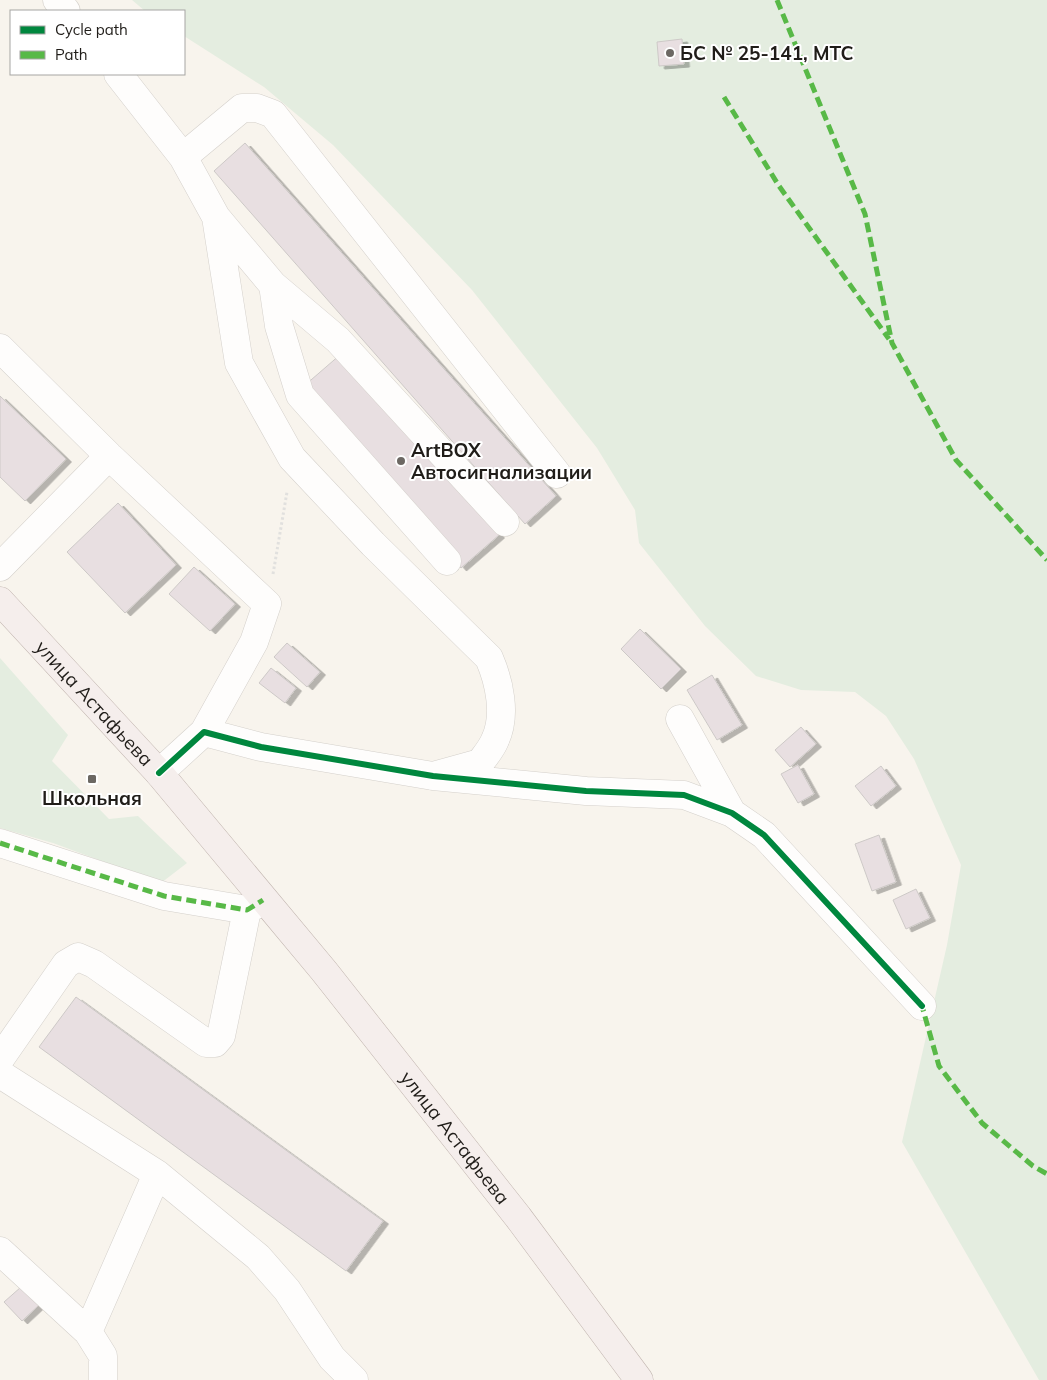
<svg xmlns="http://www.w3.org/2000/svg" width="1047" height="1380" font-family="Mulish,sans-serif">
  <defs>
    <filter id="shadow"><feDropShadow dx="5.5" dy="3" stdDeviation="0" flood-color="#0004"/></filter>
  </defs>
  <rect width="100%" height="100%" fill="#f8f4ed"/>
  <path fill="#e4ede0" d="M132,0h915v1380h-8l-137,-238 45,-197 14,-80 -47,-106 -28,-43 -31,-24 -54,-2 -45,-14 -51,-50 -66,-83 -4,-33 -38,-62 -125,-158 -139,-145 -69,-58 -80,-51v-25h-39z
    M0,658l68,77 -16,26 57,58 29,-3 49,47 -26,20 -108,-40 -53,-15z"/>
  <path fill="#e8dfe1" stroke="#cdc9c7" filter="url(#shadow)" d="M682,39l2,25 -25,2 -2,-24z
    M245,143l311,353 -31,28 -311,-353z
    M341,354l158,181 -38,33 -157,-182z
    M0,396l66,63 -41,42 -25,-24z
    M118,503l58,62 -51,48 -58,-61z
    M194,567l41,37 -25,27 -41,-37z
    M640,629l41,40 -20,20 -40,-40z
    M287,643l33,29 -13,15 -33,-30z
    M271,668l25,20 -11,15 -26,-20z
    M712,675l30,50 -25,15 -30,-50z
    M801,727l15,17 -26,23 -15,-17z
    M798,765l16,29 -16,9 -17,-29z
    M881,766l15,20 -25,20 -16,-20z
    M879,835l17,47 -24,9 -17,-47z
    M916,889l14,29 -24,11 -13,-29z
    M76,997l307,224 -37,50 -307,-224z
    M21,1287l18,18 -17,16 -18,-19z"/>
  <g fill="none" stroke-linecap="round" stroke-linejoin="round">
    <defs>
      <path id="minor" d="M57,0l9,11
        M118,74l65,83 33,60 23,146 53,95 81,86 116,114c10,23 18,57 6,82 -3,8 -10,16 -15,23l-47,13
        M183,157l59,-49h15l16,6 284,360
        M216,217l57,68 65,55 167,182
        M273,285l6,41 21,69 147,166
        M0,348l109,108 158,148 -13,38 -50,90
        M0,567l109,-111
        M680,719l52,94
        M159,773l45,-41 57,15 172,29 153,15 98,4 48,18 32,22 158,171
        M0,843l164,53 83,14 15,-9
        M0,1059l66,-95 12,-7 16,7 112,79h9l6,-7 26,-126
        M0,1074l157,100 101,83 29,33 45,68 22,22
        M0,1251l88,81 15,24v24
        M88,1332l69,-158"/>
      <g id="major">
        <path id="s1" d="M0,601l159,172 165,198 194,246 121,163"/>
      </g>
    </defs>
    <use href="#minor" stroke="#d4d0cb" stroke-width="29"/>
    <use href="#major" stroke="#c0b4ae" stroke-width="29"/>
    <path stroke="#e1e0de" stroke-width="3" stroke-dasharray="2.5 2.5" stroke-linecap="butt" d="M273,574l14,-82"/>
    <use href="#minor" stroke="#fefdfc" stroke-width="28"/>
    <use href="#major" stroke="#f5eeec" stroke-width="28"/>
    <path stroke="#58b947" stroke-width="5" stroke-dasharray="10 5" stroke-linecap="butt" d="M777,0l88,214 27,129 64,117 91,100
      M724,97l55,89 110,153
      M0,843l164,53 83,14 16,-10
      M919,1003l3,3 17,60 43,57 51,43 14,8"/>
    <defs>
      <path id="cycleway" d="M159,773l45,-41 57,15 172,29 153,15 98,4 48,18 32,22 158,171"/>
    </defs>
    <use href="#cycleway" stroke="#fff" stroke-width="9"/>
    <use href="#cycleway" stroke="#00873e" stroke-width="6"/>
  </g>
  <g fill="#6c6863" stroke="#fff" stroke-width="2">
    <circle cx="670" cy="53" r="5"/>
    <circle cx="401" cy="461" r="5"/>
    <rect x="87" y="774" width="10" height="10" rx="2.5"/>
  </g>
  <g text-anchor="middle" stroke-width="4" stroke-linejoin="round" paint-order="stroke">
    <g font-size="19" font-weight="bold" fill="#201d19" stroke="#fff" text-anchor="start">
      <text x="680" y="60">БС № 25-141, МТС</text>
      <text x="411" y="457">ArtBOX<tspan x="411" dy="22">Автосигнализации</tspan></text>
      <text x="92" y="805" text-anchor="middle">Школьная</text>
    </g>
    <g font-size="19" fill="#201d19" stroke="#fff">
      <text dy="7" stroke="none"><textPath href="#s1" startOffset="139">улица Астафьева</textPath></text>
      <text dy="7" stroke="none"><textPath href="#s1" startOffset="704">улица Астафьева</textPath></text>
    </g>
  </g>
  <rect x="10" y="10" width="175" height="65" fill="#ffffff" stroke="#a6a5a3"/>
  <rect x="20" y="26" width="25" height="8" fill="#00873e" stroke="#a6a5a3"/>
  <text x="55" y="35" font-size="15" fill="#201d19">Cycle path</text>
  <rect x="20" y="51" width="25" height="8" fill="#58b947" stroke="#a6a5a3"/>
  <text x="55" y="60" font-size="15" fill="#201d19">Path</text>
</svg>
